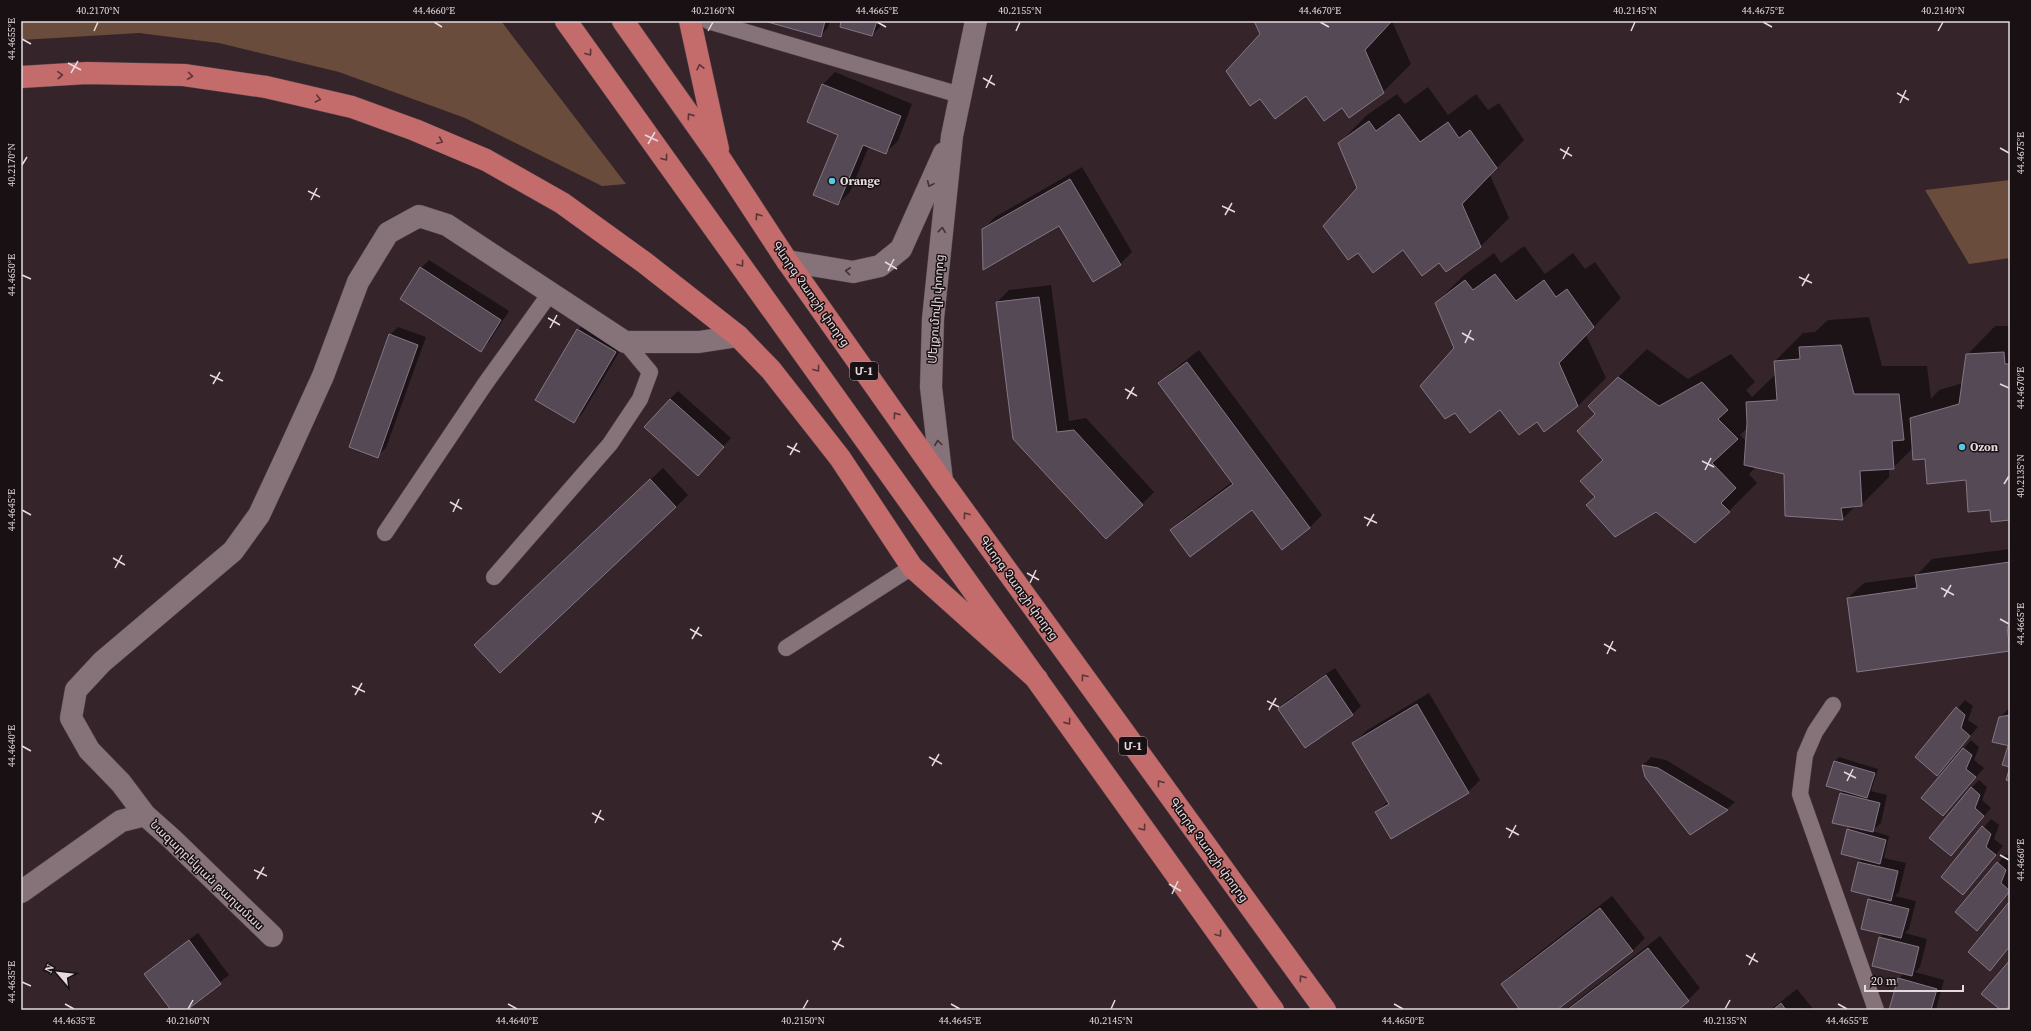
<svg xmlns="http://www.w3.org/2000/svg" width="2031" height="1031" font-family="'Source Serif 4','Noto Sans Armenian',serif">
  <rect width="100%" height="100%" fill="#35252b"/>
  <path fill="#6a4c3c" d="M21,21h480l125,163 -24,2 -137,-68 -126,-46 -120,-29 -80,-10 -118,7z
    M2010,180v78l-41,6 -44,-74z"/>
  <path fill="#0007" fill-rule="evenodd" d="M768,21h62l-2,7 -8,8z
    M842,21h40l-2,6 -8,8z
    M1255,21h137l19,43 -28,28 -41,15 -81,-72z
    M835,72l77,32 -14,37 -13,12 -16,-7 -19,46 -12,12 1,-70 -16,-50z
    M1428,87l20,28 28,-21 12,16 11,-7 25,37 -34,35 19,43 -28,28 -42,15 -35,-12 -45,-60 -20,-46 28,-28 30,-21 8,10z
    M1082,167l50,85 -12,12 -61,-39 -76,5 12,-13z
    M1524,246l21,28 28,-21 12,16 10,-7 26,36 -35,37 20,43 -28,28 -41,14 -81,-71 -20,-46 28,-28 30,-22 7,10z
    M429,260l80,51 -20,31 -8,8 -60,-82z
    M1051,285l18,136 17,-3 68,74 -12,12 -128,-66 -17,-136 12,-12z
    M1869,317l13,49h45l4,33 8,-9 24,-7 4,-28 28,-29h15v193l-20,-10 -23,-30 -41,-21 -13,-10 -20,20h-4v9l-28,28 -5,1 -14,13 -57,-46 -29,-6 -7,7 8,9 -28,28h-73l-60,-15 -14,-15 22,-22 -8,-45 -7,-8 58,-57 41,30 43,-25 24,28 -9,8 6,7 24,-23 -1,-13 28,-28 12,-1 13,-12zM1748,427l-1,15 -7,-7z
    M586,322l38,22 -42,70 -8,8 -37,-22 41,-70z
    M398,327l28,10 -40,111 -9,8 13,-121z
    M1199,350l123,165 -12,12 -58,-18 -80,21 12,-12 48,-36 -72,-99 12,-12z
    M678,391l53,47 -25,28 -36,-67z
    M663,468l25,27 -12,12 -189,126z
    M2010,549l-1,101 -161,-52 16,-15 52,-7 16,-17z
    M1335,668l26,38 -8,8 -48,33 -26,-38 8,-8z
    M1429,693l51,87 -12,12 -77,46 -15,-25 12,-12 -34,-58 12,-12z
    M1965,700l8,6 -5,14 10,7 -41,47 -21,-17z
    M2008,709h2v36l-10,-27z
    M1971,740l8,7 -5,13 10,8 -41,47 20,-66z
    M1651,757l15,3 69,42 -8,7 -37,24 -44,-57 -3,-11z
    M1839,757l39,12 -7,22 16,4 -6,28 -9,8 17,5 -5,22 22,5 -7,29 -4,4 21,5 -7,28 -4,4 22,6 -7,28 -5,5 29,8 -8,30 -46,-1 9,-31 5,-5 -31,-7 7,-29 4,-4 -15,-34 4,-3 -14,-34 3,-3 -14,-29 4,-4 -12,-32 4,-4 -16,-5 7,-24z
    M1979,780l8,7 -5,13 9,8 -40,47 20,-67z
    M1991,819l8,6 -5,14 9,7 -32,39 -29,-8z
    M2006,854l4,4 -1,16 1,17 -33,38 -20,-17z
    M1612,896l33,42 -12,12 -78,60h-33l-20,-26 12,-12z
    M2010,903v44l-20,22 -21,-17z
    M198,933l31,42 -44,35h-13l-26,-36z
    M1660,936l40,52 -12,12 -12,10h-111z
    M1797,989l17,21h-44z"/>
  <path fill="#564956" stroke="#847683" d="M764,21h61l-4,16z
    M841,21h36l-5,15 -32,-9z
    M1254,21h138l-27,29 19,43 -35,25 -7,-10 -18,13 -18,-25 -31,23 -15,-20 -10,7 -24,-35 34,-37z
    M822,84l79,32 -15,38 -23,-9 -25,60 -25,-10 25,-60 -31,-13z
    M1399,114l21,28 28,-20 11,16 11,-8 27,38 -35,36 19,43 -35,25 -7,-9 -17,13 -19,-26 -30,23 -15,-20 -10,7 -25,-34 34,-38 -19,-45 31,-22 7,10z
    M1070,179l51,86 -28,17 -34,-56 -76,44 -1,-41z
    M420,267l81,53 -20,32 -81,-53z
    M1495,274l21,27 28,-21 12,17 11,-8 27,38 -35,36 19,43 -34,26 -7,-10 -18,13 -19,-25 -30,23 -15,-20 -10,6 -25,-33 34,-38 -19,-45 30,-23 8,10z
    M1039,297l18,135 17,-2 69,75 -37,34 -93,-100 -17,-137z
    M577,329l39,23 -42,71 -39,-23z
    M389,334l29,11 -40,113 -29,-11z
    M1841,345l13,49h45l5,46 -12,1 2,28 -34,2 2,35 -21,2 2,12 -58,-4 -1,-42 -40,-9 3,-42 -1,-21 31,-2 -3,-39 26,-2 -1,-12z
    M2004,352l1,12h5v156l-19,2 -1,-12 -22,2 -2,-32 -39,4 -2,-25 -12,1 -3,-42 49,-14 7,-50z
    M1187,362l123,166 -28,22 -30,-40 -62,47 -20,-27 63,-46 -75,-101z
    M1618,377l41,29 43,-24 26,28 -10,9 20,20 -26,24 24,25 -15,15 9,9 -35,31 -39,-31 -41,25 -29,-32 9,-8 -15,-16 23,-21 -26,-29 18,-17 -7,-8z
    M670,399l54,48 -26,29 -54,-49z
    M650,479l26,28 -176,166 -26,-28z
    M2010,562v65h-3l3,24 -153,21 -10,-74 70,-10 -2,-13z
    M1326,675l27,40 -48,33 -27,-39z
    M1417,704l52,89 -78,46 -16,-27 14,-8 -37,-61z
    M1956,707l9,8 -4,13 9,8 -33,40 -22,-19z
    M2010,715v31l-18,-4 7,-25z
    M2008,746l2,1v20l-8,-2z
    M1963,748l9,7 -6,14 10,8 -33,39 -22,-18z
    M1834,761l41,12 -8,25 -41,-12z
    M1642,765l16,3 70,42 -38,25 -45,-58z
    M2010,767v14l-4,-1z
    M1971,787l9,8 -5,13 9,8 -33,40 -22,-18z
    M1840,793l40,10 -7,29 -41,-9z
    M1982,826l9,8 -5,13 10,8 -33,40 -22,-18z
    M1847,829l39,11 -6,24 -39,-10z
    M1858,862l40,9 -7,30 -40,-10z
    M1997,862l9,8 -5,13 9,8 -33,40 -22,-19z
    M1868,899l41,10 -8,29 -40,-9z
    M2009,902l1,44 -20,25 -22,-19z
    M1600,908l33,43 -76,59h-37l-19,-26z
    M1879,937l40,10 -7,29 -40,-10z
    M189,940l32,44 -34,26h-16l-27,-36z
    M1648,948l41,53 -11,9h-111z
    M2010,960v44l-5,6h-4l-20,-16z
    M1898,978l39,11 -6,21h-42z
    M1781,1003l5,7h-13z"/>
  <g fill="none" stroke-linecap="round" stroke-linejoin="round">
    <defs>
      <path id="lane" d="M708,21l252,74
        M385,533l100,-149 66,-92
        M494,577l116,-133 30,-45 10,-27 -25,-30
        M786,648l126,-81
        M1833,705l-18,27 -10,23 -5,39 76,216"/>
      <path id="street" d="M145,815l-24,-32 -32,-33 -18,-32 5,-28 26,-28 131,-111 26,-36 28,-60 36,-79 35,-94 30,-49 31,-17 28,9 178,117h74l39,-6
        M21,892l100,-71 24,-6 27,24 100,97"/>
      <path id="secondary" d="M787,261l66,11 27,-6 21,-17 43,-96
        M942,481l-11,-94 2,-68 19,-183 24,-115"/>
      <path id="highway" d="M566,21l707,989
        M623,21l98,139 66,101 155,220 383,529
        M690,21l28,128
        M21,77l66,-4 97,2 82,12 86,20 63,23 71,30 76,43 83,60 93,73 33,34 69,88 72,109 125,112"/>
    </defs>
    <use href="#lane" stroke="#504349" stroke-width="17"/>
    <use href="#street" stroke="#504349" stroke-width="23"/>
    <use href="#secondary" stroke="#504349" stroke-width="23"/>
    <use href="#highway" stroke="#504349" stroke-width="23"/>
    <use href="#lane" stroke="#867279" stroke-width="16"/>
    <use href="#street" stroke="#867279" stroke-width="22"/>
    <use href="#secondary" stroke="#867279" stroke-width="22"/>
    <use href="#highway" stroke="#c46b6b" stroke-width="22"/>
  </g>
  <defs><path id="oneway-chevron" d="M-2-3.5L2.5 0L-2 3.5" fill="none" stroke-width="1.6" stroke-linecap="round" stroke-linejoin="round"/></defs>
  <g stroke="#5d3436">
    <use href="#oneway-chevron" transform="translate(589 53) rotate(54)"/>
    <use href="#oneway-chevron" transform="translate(700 67) rotate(-103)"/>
    <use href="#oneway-chevron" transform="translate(60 75) rotate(-4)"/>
    <use href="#oneway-chevron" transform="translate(190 76) rotate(8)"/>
    <use href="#oneway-chevron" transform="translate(318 99) rotate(13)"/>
    <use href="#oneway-chevron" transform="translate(690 116) rotate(-125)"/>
    <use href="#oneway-chevron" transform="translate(440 141) rotate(23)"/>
    <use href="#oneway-chevron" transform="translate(665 158) rotate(54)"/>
    <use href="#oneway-chevron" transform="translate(758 216) rotate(-123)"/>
    <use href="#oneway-chevron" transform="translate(741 264) rotate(54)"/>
    <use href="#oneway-chevron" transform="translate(817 369) rotate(54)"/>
    <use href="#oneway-chevron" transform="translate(896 415) rotate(-125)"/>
    <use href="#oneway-chevron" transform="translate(966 515) rotate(-126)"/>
    <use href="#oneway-chevron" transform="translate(1084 677) rotate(-126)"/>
    <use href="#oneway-chevron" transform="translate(1068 722) rotate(55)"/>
    <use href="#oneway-chevron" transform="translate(1160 783) rotate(-126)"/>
    <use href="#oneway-chevron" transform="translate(1143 828) rotate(54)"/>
    <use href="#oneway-chevron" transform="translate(1219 934) rotate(54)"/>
    <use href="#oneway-chevron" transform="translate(1302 978) rotate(-125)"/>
  </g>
  <g stroke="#3e3237">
    <use href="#oneway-chevron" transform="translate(930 184) rotate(114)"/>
    <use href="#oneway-chevron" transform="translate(942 230) rotate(-84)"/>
    <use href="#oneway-chevron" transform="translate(848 271) rotate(-174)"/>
    <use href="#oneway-chevron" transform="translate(938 443) rotate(-97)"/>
  </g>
  <path fill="none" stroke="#e5dade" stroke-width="1.5" d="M434,22l8,5M877,22l9,5M1320,22l9,5M1763,22l9,5M94,31l4,-9M708,31l5,-9M1016,31l4,-9M1631,31l4,-9M1938,31l5,-9M22,39l9,5M68,63l13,7M71,73l7,-12M983,78l12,7M986,88l6,-13M1897,93l12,7M1900,103l6,-13M645,135l13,6M648,144l7,-12M2000,148l9,5M1560,149l12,7M1563,159l6,-12M22,165l5,-8M308,191l12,6M311,200l6,-12M1222,206l13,6M1225,215l7,-12M885,262l12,7M888,271l6,-12M22,275l9,4M1799,277l13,6M1802,286l7,-12M548,318l12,7M550,328l7,-13M1462,333l12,7M1465,343l6,-13M210,375l13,6M213,384l7,-12M2000,384l9,4M1125,389l12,7M1127,399l7,-12M787,446l13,6M790,455l7,-12M1702,461l12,6M1705,470l6,-12M2004,484l5,-8M450,502l12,7M22,510l9,5M453,512l6,-13M1364,517l13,6M1367,526l7,-12M113,558l12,7M115,568l7,-13M1027,573l12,7M1030,583l6,-13M1941,588l13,7M1944,597l7,-12M2000,619l9,5M690,629l12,7M692,639l7,-12M1604,644l12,7M1607,654l6,-13M352,686l13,6M355,695l7,-12M1267,701l12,6M1269,710l7,-12M22,746l9,5M929,757l13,7M932,766l7,-12M1844,772l12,6M1847,781l6,-12M592,813l12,7M595,823l6,-13M1506,828l13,7M1509,838l7,-13M2000,855l9,5M254,870l13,6M257,879l7,-12M1169,884l12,7M1172,894l6,-13M832,941l12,6M834,950l7,-12M1746,955l12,7M1749,965l6,-12M22,982l9,4M65,1004l9,5M508,1004l9,5M951,1004l9,5M1394,1004l9,5M1838,1004l9,5M188,1009l5,-9M803,1009l5,-9M1111,1009l4,-9M1725,1009l5,-9"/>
  <g fill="#59c8e4" stroke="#181013" stroke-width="1.5">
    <circle cx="832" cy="181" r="4"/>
    <circle cx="1962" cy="447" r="4"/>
  </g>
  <g text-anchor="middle" stroke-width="3" stroke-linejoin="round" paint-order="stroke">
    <g fill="#181013" stroke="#a89da1" stroke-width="1">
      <rect x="850" y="362" width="28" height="18" rx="3"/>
      <rect x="1119" y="737" width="28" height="18" rx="3"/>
    </g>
    <g font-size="11" font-weight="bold" fill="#e5dade">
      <text x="864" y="375">Մ-1</text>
      <text x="1133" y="750">Մ-1</text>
    </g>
    <g font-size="12" font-weight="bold" fill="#e5dade" stroke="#181013" text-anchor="start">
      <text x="840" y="185">Orange</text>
      <text x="1970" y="451">Ozon</text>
    </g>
    <g font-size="12" fill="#e5dade" stroke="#181013">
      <text transform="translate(811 294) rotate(55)" y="4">Գևորգ Չաուշի փողոց</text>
      <text transform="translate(936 309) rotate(-86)" y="4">Մելքումովի փողոց</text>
      <text transform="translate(1019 588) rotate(54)" y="4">Գևորգ Չաուշի փողոց</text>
      <text transform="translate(1209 850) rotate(54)" y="4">Գևորգ Չաուշի փողոց</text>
      <text transform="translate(207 875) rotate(44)" y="4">Նազարբեկյան թաղամաս</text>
    </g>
  </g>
  <rect width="2031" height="1031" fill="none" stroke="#181013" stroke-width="44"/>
  <g transform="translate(58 973) rotate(298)" stroke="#181013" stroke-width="3" paint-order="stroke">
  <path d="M0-3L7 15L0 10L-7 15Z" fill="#e5dade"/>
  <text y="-6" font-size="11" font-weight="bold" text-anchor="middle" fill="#e5dade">N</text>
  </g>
  <path d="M1865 985v6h98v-6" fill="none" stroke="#e5dade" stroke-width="2"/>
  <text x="1871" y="985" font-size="12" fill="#e5dade" stroke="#181013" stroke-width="3" paint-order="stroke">20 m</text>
  <rect x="22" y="22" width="1987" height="987" fill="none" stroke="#e5dade" stroke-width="1.5"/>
  <g font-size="10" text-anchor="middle" fill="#e5dade">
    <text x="98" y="14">40.2170°N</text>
    <text x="434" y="14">44.4660°E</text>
    <text x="713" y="14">40.2160°N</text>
    <text x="877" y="14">44.4665°E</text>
    <text x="1020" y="14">40.2155°N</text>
    <text x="1320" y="14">44.4670°E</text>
    <text x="1635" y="14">40.2145°N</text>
    <text x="1763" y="14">44.4675°E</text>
    <text x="1943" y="14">40.2140°N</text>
    <text transform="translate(11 39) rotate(-90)" y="4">44.4655°E</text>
    <text transform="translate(2020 153) rotate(-90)" y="4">44.4675°E</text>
    <text transform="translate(11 165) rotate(-90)" y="4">40.2170°N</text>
    <text transform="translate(11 275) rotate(-90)" y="4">44.4650°E</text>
    <text transform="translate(2020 388) rotate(-90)" y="4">44.4670°E</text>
    <text transform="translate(2020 476) rotate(-90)" y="4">40.2135°N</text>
    <text transform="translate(11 510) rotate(-90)" y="4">44.4645°E</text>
    <text transform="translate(2020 624) rotate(-90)" y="4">44.4665°E</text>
    <text transform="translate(11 746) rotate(-90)" y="4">44.4640°E</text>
    <text transform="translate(2020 860) rotate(-90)" y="4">44.4660°E</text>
    <text transform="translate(11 982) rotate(-90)" y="4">44.4635°E</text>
    <text x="74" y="1024">44.4635°E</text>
    <text x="188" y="1024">40.2160°N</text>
    <text x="517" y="1024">44.4640°E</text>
    <text x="803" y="1024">40.2150°N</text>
    <text x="960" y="1024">44.4645°E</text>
    <text x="1111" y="1024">40.2145°N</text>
    <text x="1403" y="1024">44.4650°E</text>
    <text x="1725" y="1024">40.2135°N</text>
    <text x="1847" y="1024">44.4655°E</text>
  </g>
</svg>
